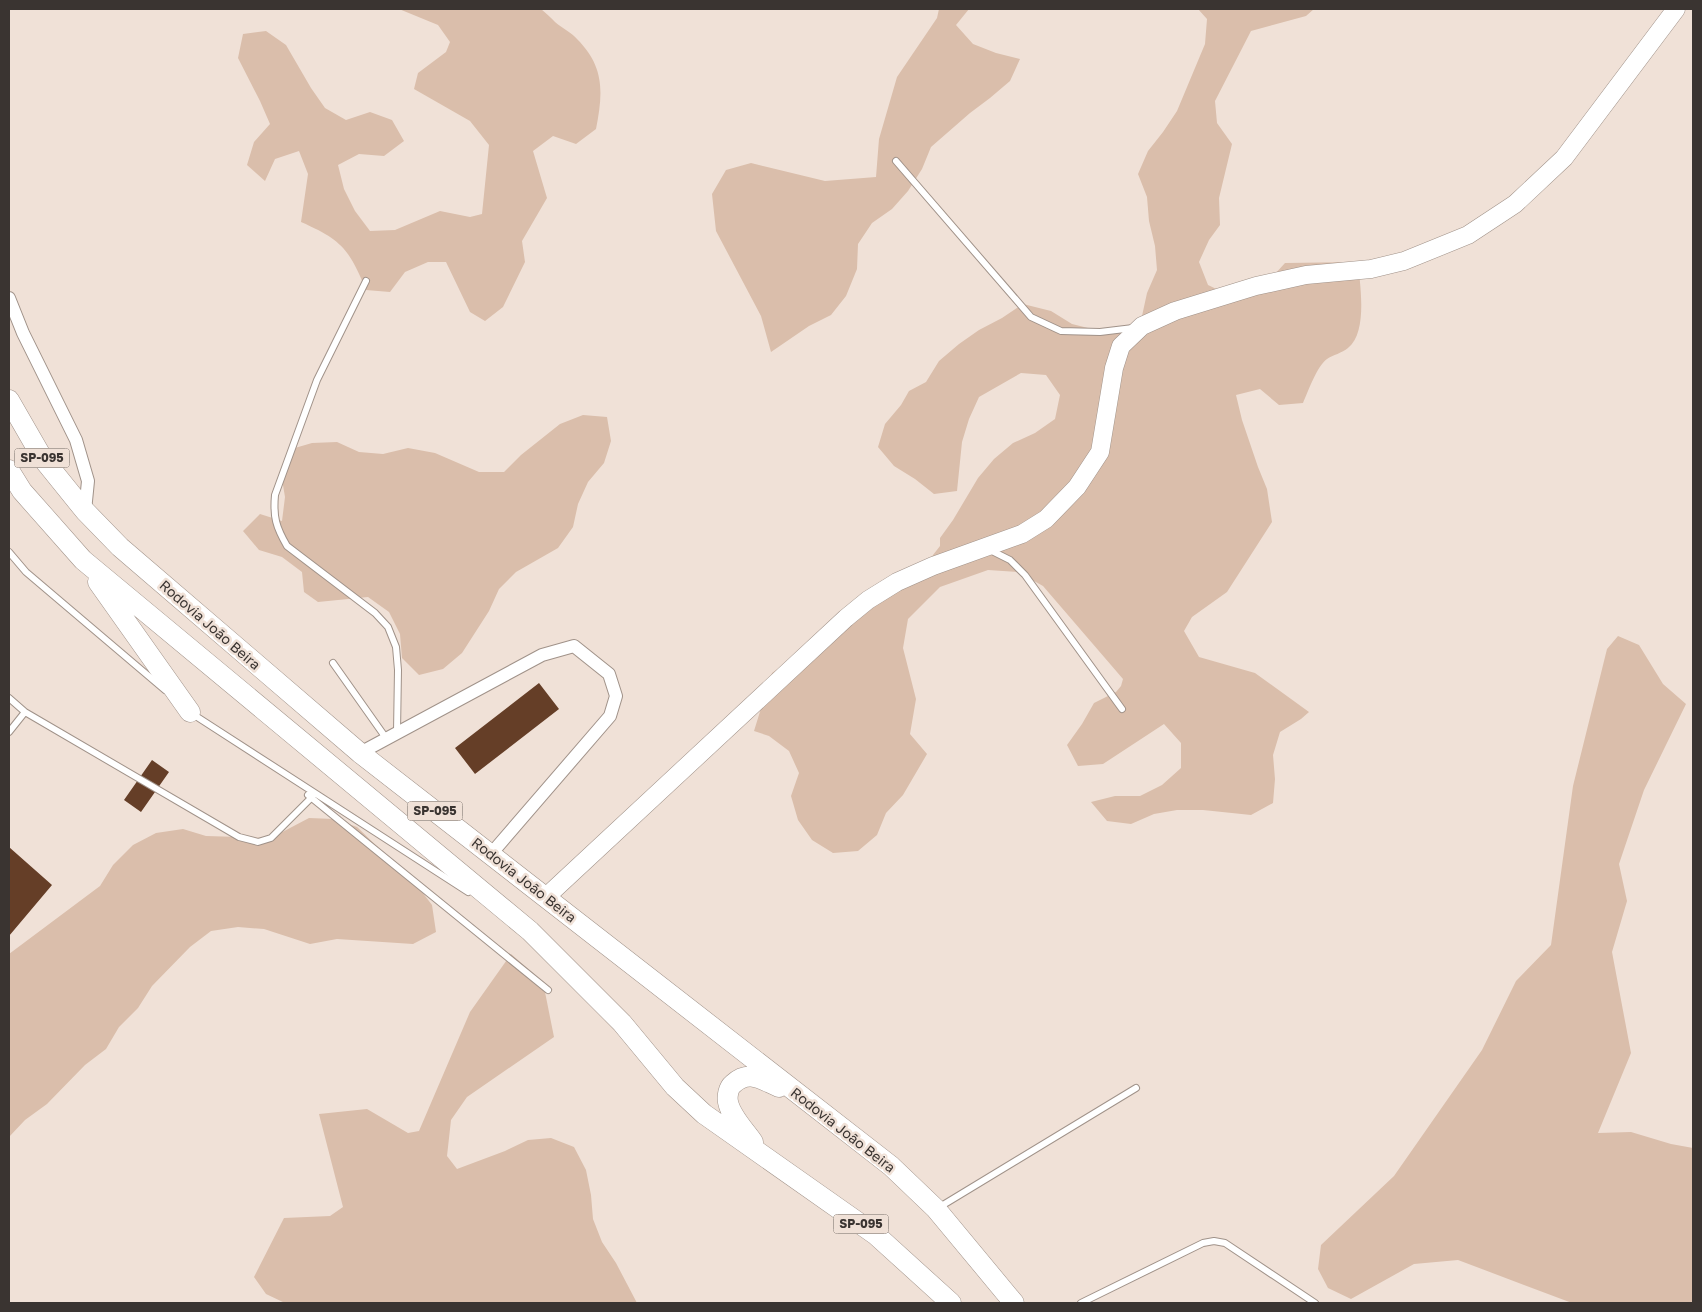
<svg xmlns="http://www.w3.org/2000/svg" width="1702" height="1312" font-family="'Golos Text',sans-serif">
  <rect width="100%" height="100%" fill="#f0e1d7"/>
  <path fill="#dabeab" d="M399,9h142c5,4 10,9 14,13 7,6 16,10 22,17 28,28 26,54 19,90l-20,15 -23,-8 -20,15 14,47 -25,43 3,21 -22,45 -18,14 -15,-9 -24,-50h-18l-23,10 -15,20 -24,-2c-17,-41 -24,-50 -65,-68l7,-48 -9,-23 -24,8 -10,22 -18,-16 7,-23 16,-18 -10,-23 -22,-43 5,-24 23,-3 20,14 25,43 14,20 21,12 24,-8 22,8 12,21 -20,15 -25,-2 -21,11 6,24 11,22 15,20 25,-1 45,-19 30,6 12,-3 7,-69 -19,-24 -56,-32 4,-16 28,-21 4,-10 -12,-17z
    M939,9h30l-13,16 17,19 23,9 24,6 -10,22 -20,17 -20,15 -39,34 -9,22 -14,22 -16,18 -20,14 -14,21 -1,25 -11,27 -15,19 -22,11 -38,26 -10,-36 -45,-85 -4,-37 14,-24 25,-7 74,18 51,-4 3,-38 18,-62 40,-59z
    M1198,9h116l-8,7 -55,15 -36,70 2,22 15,21 -13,54 1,27 -11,15 -10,22 9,23 23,11 44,-22 10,-11 73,-1c2,23 10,70 -10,86 -6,5 -15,7 -21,11 -10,7 -19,33 -24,44l-24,2 -19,-16 -24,6 6,25 16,47 9,22 5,33 -45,70 -35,25 -8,14 15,26 56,16 54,39 -8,7 -21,13 -7,23 2,24 -2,24 -22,12 -48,-5h-26l-23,4 -23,10 -24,-3 -16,-19 24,-6h25l22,-11 19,-17v-25l-17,-19 -61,40 -25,2 -11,-21 15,-21 12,-21 22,-11 5,-6 2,-7 -80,-93 -25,-14 -30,-2 -48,17 -32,32 -5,29 13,51 -6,35 17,20 -24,41 -17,18 -9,22 -19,16 -25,2 -21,-13 -14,-20 -7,-24 8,-23 -10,-22 -20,-15 -15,-5 18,-58 154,-109 14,-18v-8l13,-18 25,-42 16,-19 19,-16 22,-10 20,-14 5,-24 -14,-20 -25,-2 -42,24 -10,22 -7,23 -5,49 -23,3 -19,-15 -21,-13 -16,-19 7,-23 16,-19 8,-14 17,-9 13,-21 20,-17 20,-14 23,-12 21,-14 28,7 21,13 24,6 25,1 21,-15 5,-23 10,-23 -2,-24 -6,-25 -2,-24 -9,-23 10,-23 15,-19 14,-21 28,-67 2,-25z
    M583,415l24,2 4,24 -7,22 -16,19 -10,22 -5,23 -15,21 -42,24 -17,17 -10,22 -27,42 -19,16 -24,6 -17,-17 -2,-24 -11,-22 -21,-15 -50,5 -14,-10 -2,-20 -20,-15 -23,-7 -16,-19 17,-17 22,7 3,-24 -4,-24 7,-23 24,-7 25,-1 22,10 24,2 25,-6 27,5 44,19h25l17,-17 39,-31z
    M1618,636l21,9 24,39 23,20 -42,86 -25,74 8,37 -15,51 19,101 -33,80 33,-1 40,12 22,4v155h-121l-114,-43 -44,4 -63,35 -23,-11 -10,-19 3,-24 73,-69 88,-126 34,-69 35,-36 22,-159 34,-137z
    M309,818l25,1 23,8 59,57 16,21 4,27 -23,12 -76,-5 -27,5 -46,-15 -26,-2 -27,4 -21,16 -38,39 -14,22 -19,19 -13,22 -21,16 -38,39 -22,16 -16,17v-183l91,-68 13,-21 20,-20 23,-12 27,-4 23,7 65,2z
    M511,954l32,28 11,55 -87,60 -16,23 -4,36 10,13 48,-18 23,-11 23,-2 23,9 12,23 5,25 2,24 9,23 14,21 21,40h-352l-19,-9 -12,-17 30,-59 46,-2 13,-9 -24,-93 48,-5 41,24 11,-2 51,-119z"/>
  <path fill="#653e27" d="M539,683l20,26 -84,65 -20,-26z
    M152,760l17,12 -28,40 -17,-12z
    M9,847l43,38 -43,51z"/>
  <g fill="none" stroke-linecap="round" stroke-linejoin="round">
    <defs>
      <path id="lane" d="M896,161l135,156 30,14 39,1 33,-4
        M366,281l-49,99 -42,115c-2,22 1,32 12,51l88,67 13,14 8,20 2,23 -1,62
        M990,550l20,10 15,15 97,134
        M9,552l17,20 139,118
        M333,663l53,75
        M9,698l16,14 214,125 19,5 13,-4 41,-41
        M191,713l277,179
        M9,732l16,-20
        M308,795l240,195
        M938,1208l198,-120
        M1081,1303l122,-60 11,-2 11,2 90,60"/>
      <path id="street" d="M9,298l14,35 53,107 12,41 -3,30
        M360,753l182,-98 32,-9 35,28 7,22 -6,20 -119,138"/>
      <path id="secondary" d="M546,897l300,-279 22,-18 29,-18 36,-16 89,-32 24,-15 31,-32 23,-35 14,-84 7,-22 21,-20 33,-15 81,-25 50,-11 65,-6 33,-8 64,-26 47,-31 49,-46 112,-149"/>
      <path id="primary" d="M9,400l34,59 42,52 35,36 240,206 531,413 45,43 78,94
        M9,470l13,21 61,69 447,371 92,92 53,64 29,27 172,121 75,68
        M98,582l92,130
        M753,1142c-8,-12 -22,-25 -25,-40 -1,-5 0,-14 5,-18 16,-15 29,-4 46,3"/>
    </defs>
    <use href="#lane" stroke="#a09289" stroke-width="8"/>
    <use href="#street" stroke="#a09289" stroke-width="14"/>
    <use href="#secondary" stroke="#a09289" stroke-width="19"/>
    <use href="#primary" stroke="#a09289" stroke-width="21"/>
    <use href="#lane" stroke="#fff" stroke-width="6"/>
    <use href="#street" stroke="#fff" stroke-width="12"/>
    <use href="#secondary" stroke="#fff" stroke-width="18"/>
    <use href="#primary" stroke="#fff" stroke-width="20"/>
  </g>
  <g text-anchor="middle" stroke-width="5" stroke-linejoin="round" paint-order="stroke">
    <g fill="#f0e1d7" stroke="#716863" stroke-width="1">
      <rect x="14.5" y="448.5" width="55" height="19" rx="4"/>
      <rect x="407.5" y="801.5" width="55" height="19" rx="4"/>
      <rect x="833.5" y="1214.5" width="55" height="19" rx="4"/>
    </g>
    <g font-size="12" font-weight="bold" fill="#3a3431">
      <text x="42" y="462">SP-095</text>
      <text x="435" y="815">SP-095</text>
      <text x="861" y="1228">SP-095</text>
    </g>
    <g font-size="14" fill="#3a3431" stroke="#f0e1d7">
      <text transform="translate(210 625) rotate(41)" y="5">Rodovia João Beira</text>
      <text transform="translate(524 880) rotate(38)" y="5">Rodovia João Beira</text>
      <text transform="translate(843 1130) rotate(38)" y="5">Rodovia João Beira</text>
    </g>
  </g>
  <rect width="1702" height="1312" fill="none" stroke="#3a3431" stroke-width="20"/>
</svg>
